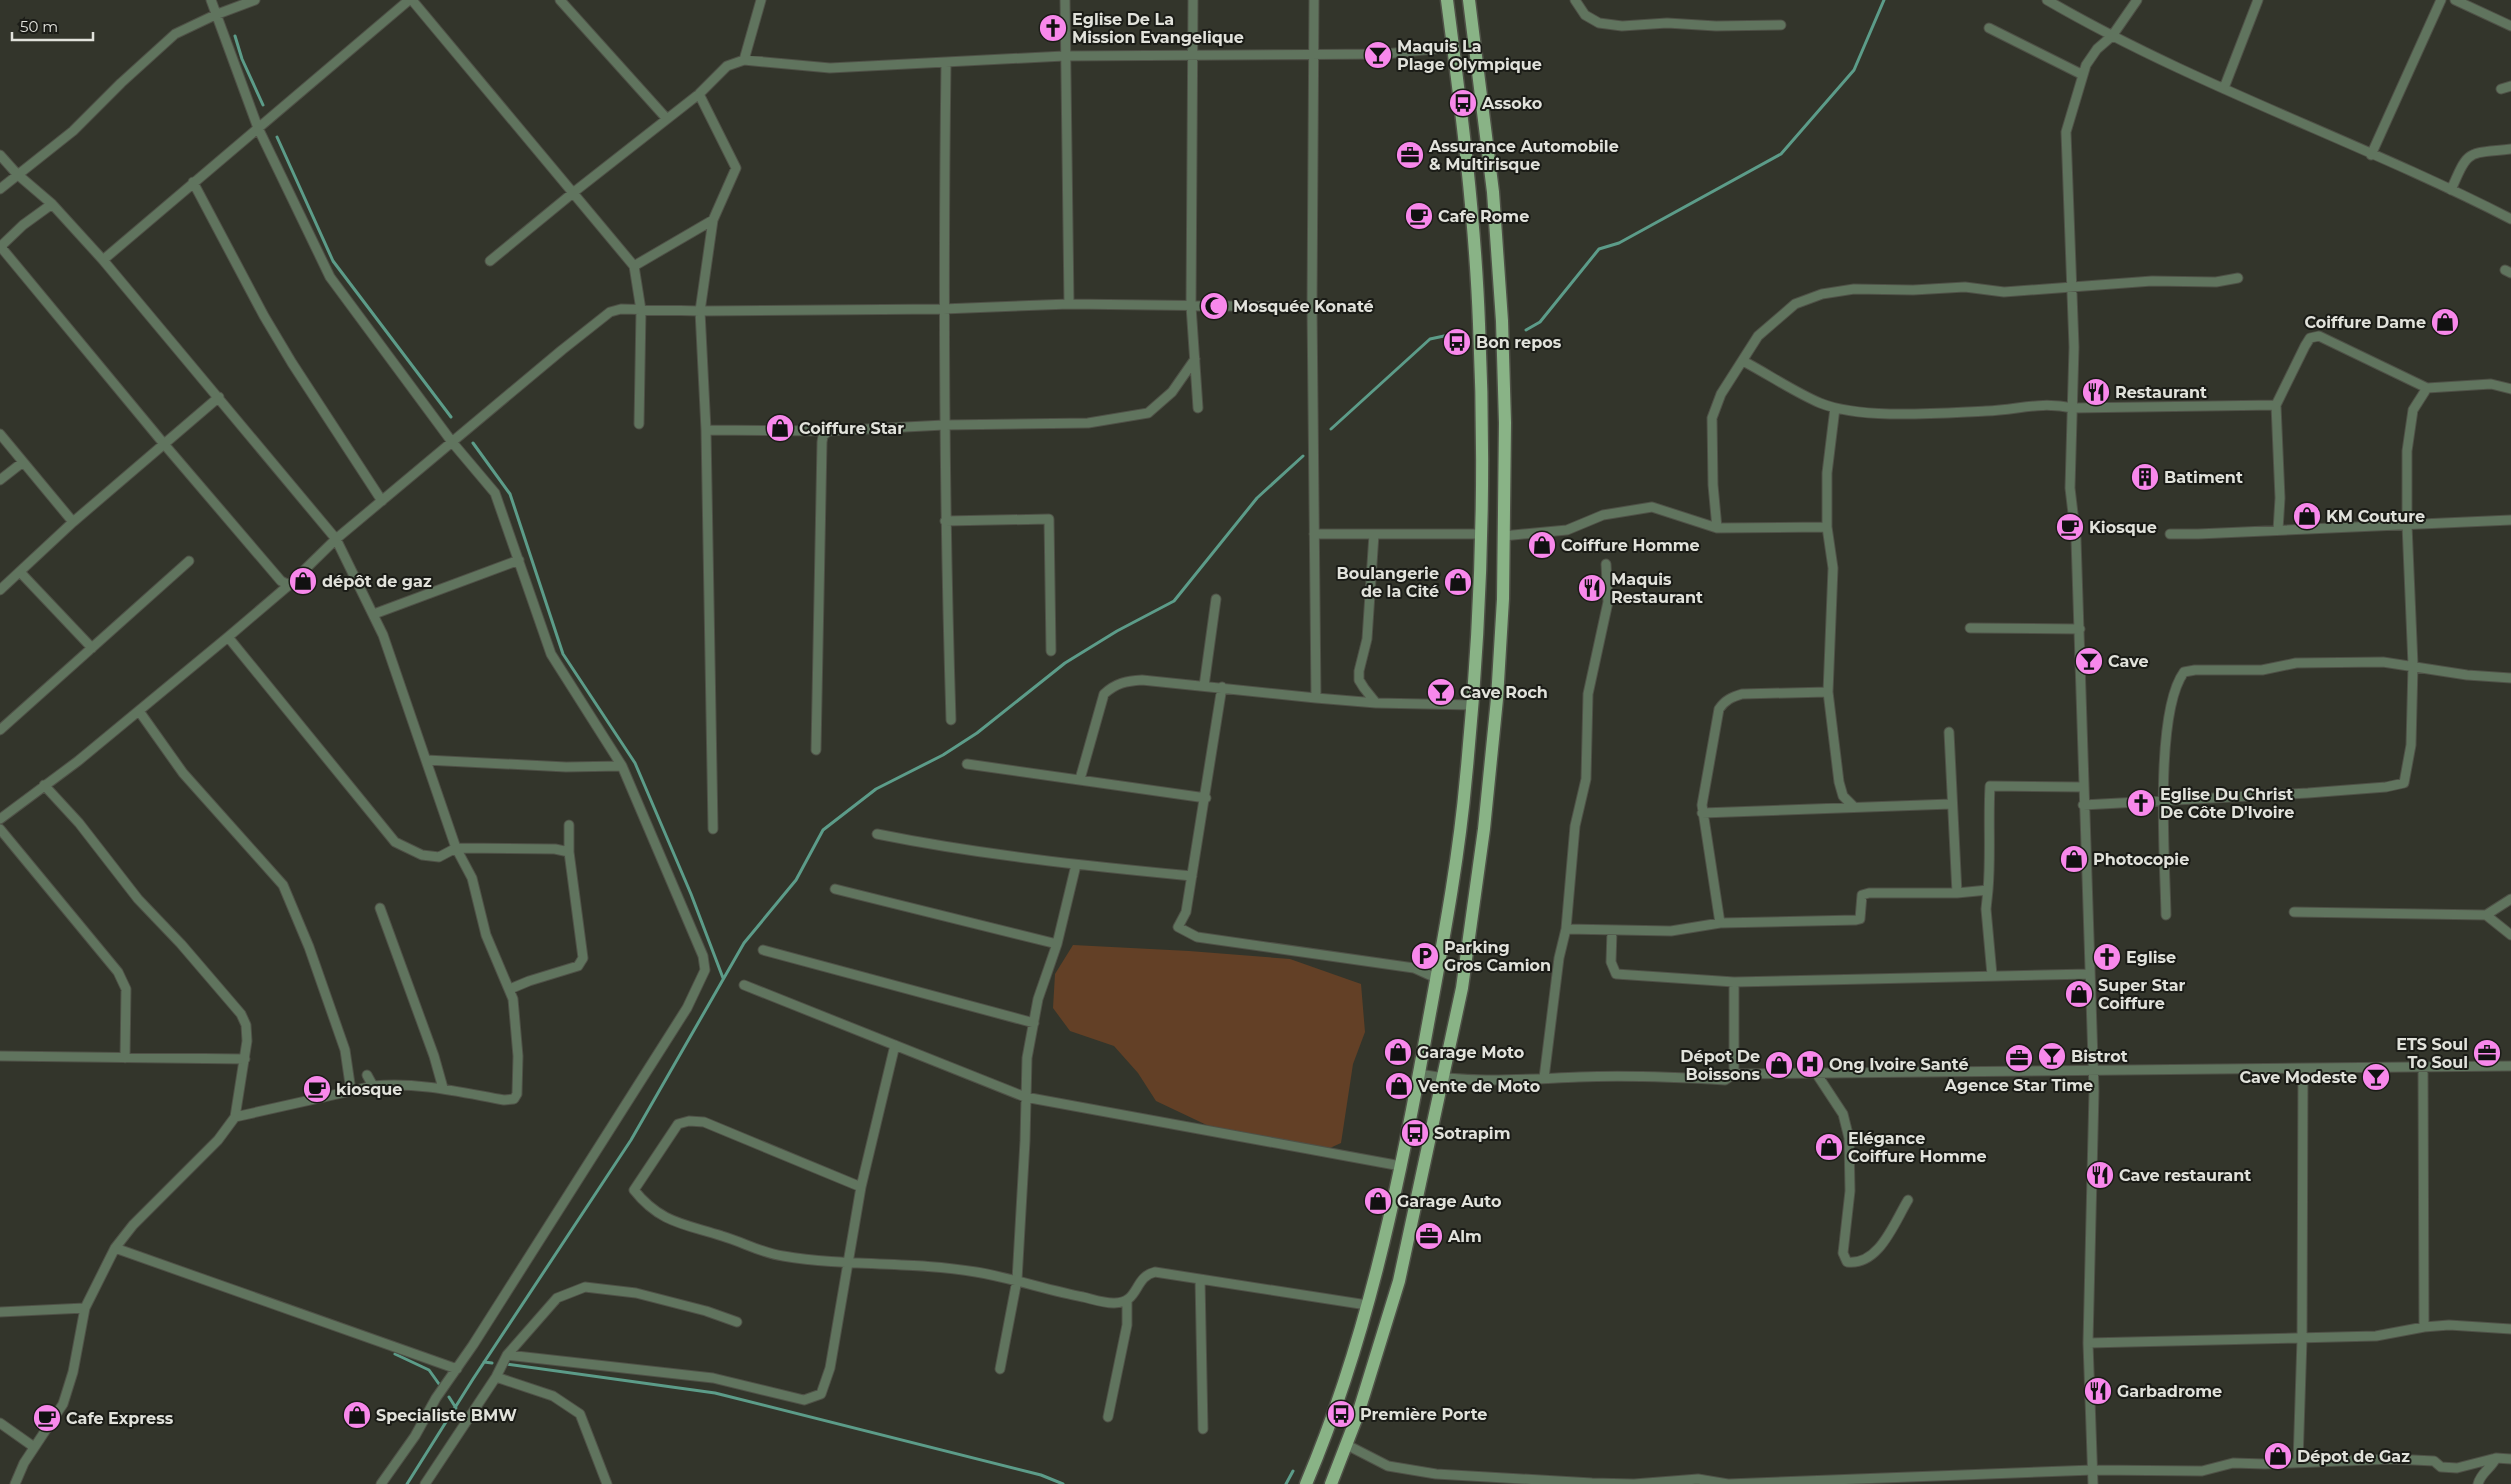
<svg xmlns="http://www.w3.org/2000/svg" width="2511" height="1484" font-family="Montserrat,sans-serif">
  <rect width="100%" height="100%" fill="#33352b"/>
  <path fill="#634026" d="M1073,945l116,6 101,8 71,25 4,48 -12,32 -12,79 -20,9 -48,-5 -60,-19 -57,-27 -18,-28 -24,-27 -44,-15 -17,-23 2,-34z"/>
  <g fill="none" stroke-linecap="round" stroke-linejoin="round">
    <path stroke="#5c9c89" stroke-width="3" d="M235,36l7,23 21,46
      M277,137l56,124 118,156
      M1526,330l14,-8 59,-73 20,-6 162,-89 73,-84 30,-70
      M1331,429l99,-90 28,-6
      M473,443l37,51 53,160 72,109 56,131 32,84
      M395,1354l34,16 10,14
      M484,1362l8,1
      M506,1364l209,29 326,82 22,9
      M449,1397l7,11
      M407,1484l66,-105 158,-239 113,-197 52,-63 27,-50 53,-41 67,-34 34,-22 88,-70 52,-32 57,-30 83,-103 46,-42
      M1286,1484l7,-13"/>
    <defs>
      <path id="street" d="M211,0l47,128 72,149 122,165 43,51 56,161 71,112 81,190 2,14 -18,38 -214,337 -37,53 -21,38 -34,48
        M412,0l222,266 7,44 -2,114
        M560,0l107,119
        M1065,0l4,304
        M1193,0l-2,306 7,102
        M1314,0l-2,307 4,391
        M1575,0l10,15 14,8 23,3 45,-3 49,3 65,-1
        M2047,0c148,86 312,141 464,219
        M2455,0l56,26
        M1989,28l92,46
        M744,60l17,-60
        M946,64c-3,219 -2,437 5,656
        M2224,88l34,-88
        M2501,89l10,-3
        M699,94l37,74 -23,52 -13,91 6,119 7,399
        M0,155l17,19 35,30 51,56 233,279 47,96 73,213 16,30 14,57 27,64 5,57 -1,38 -3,5 -10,1c-45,-8 -84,-18 -131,-14l-138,31
        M2371,155l70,-155
        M193,182l71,134 28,47 90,138
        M0,189l73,-58 48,-48 54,-49 40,-19 40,-15
        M2451,190c18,-42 16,-36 60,-41
        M0,246l164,198 117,137 8,4
        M0,247l23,-22 29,-21
        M103,260l306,-260
        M490,261l84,-69 125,-98 28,-28 17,-6 86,8 234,-12 321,-2 68,-7
        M634,266l79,-46
        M2505,270l6,3
        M1743,361c25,13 51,31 77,42 42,17 120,10 166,8 33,-1 52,-10 87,-3l203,-3 29,-59 5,-8 9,-2 108,52
        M2276,405l4,93 -2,32
        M1835,408l-8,65v54l-110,1 -4,-43 -1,-67 9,-24 37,-58 37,-32 27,-10 32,-5 59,1 52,-3 39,5 148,-11 64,1 22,-4
        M706,430l122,1 116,-6 144,-2 60,-10 24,-21 23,-33
        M0,434l73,88
        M0,480l23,-18
        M945,521l104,-2 2,132
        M1827,527l6,41 -5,124
        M1314,534h167
        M1374,534l-7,105 -8,32v9l5,8 12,15
        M2170,534h28l313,-14
        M1503,536l64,-6 36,-15 49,-8 65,21
        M20,572l72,76
        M0,590l73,-68 146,-125
        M374,614l145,-54
        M1970,628l110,1
        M228,637l167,205 27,13 17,2 17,-9 99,1 14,3
        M1204,686l12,-87
        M1222,687l-36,225 -8,15 19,10 217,31 22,10
        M139,711l44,62 100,112 26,62 36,103 6,41
        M0,730l189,-169
        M1949,732l8,161
        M816,750l6,-308 1,-6 5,-5
        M426,760l140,7 56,-1
        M967,764l239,34
        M1080,779l24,-85c12,-11 22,-13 38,-14l174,18 60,5 96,2
        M2083,805l225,-12 78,-6 18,-4 7,-38 2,-80 -6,-140v-74l6,-41 14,-22 64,-4 20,5
        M1702,813l249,-9
        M0,819l78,-58 150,-124 61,-52 47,-46 226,-189 48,-38 11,-3 79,2 243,-2 126,-5 243,3
        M0,829l118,143 8,17 -1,69
        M877,834c104,21 210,32 315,42
        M835,889l222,55
        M1988,890c3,-35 0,-69 2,-104l93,1
        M380,908l54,148 9,32
        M2294,912l192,3 25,-16
        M2166,915c-1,-55 -12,-202 18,-243l11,-2h67l34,-7 87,-1 84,13 44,3
        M2486,915l25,20
        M1720,923l-18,-118 17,-96c6,-9 13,-12 23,-15l86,-2 11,90 4,14 11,11
        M1566,929l105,2 49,-8 136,-3 4,-1 2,-24 7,-2h88l31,-3 -2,19 6,66
        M1612,930l-1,32 5,12 118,8 355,-8
        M763,950l271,73
        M1734,982v92
        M744,985l281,112 376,69
        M510,989l19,-8 49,-15 5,-8 -14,-106v-27
        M0,1056l245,3
        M2423,1067l1,260
        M1816,1073l27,41 6,24 1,53 -7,62 4,9c32,4 47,-39 61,-62
        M1419,1074c53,10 107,5 160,3 49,-2 97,0 146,3l9,-6 777,-8
        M367,1075l6,11
        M1544,1078l15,-120 7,-29 9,-103 11,-47 2,-85 20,-92 -2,-38
        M861,1187l-157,-65 -15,-1 -11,3 -44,66c26,33 51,34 88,46 21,6 39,17 61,20 64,11 129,5 193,16 36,6 71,18 107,25 9,2 20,6 30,6 27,1 20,-26 42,-31l212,33
        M115,1248l342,121
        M1200,1279l3,150
        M0,1312l85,-4
        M2088,1343l288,-7 48,-9 25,-2 62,4
        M507,1355l50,-57 28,-11 51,6 70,18 31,11
        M1000,1369l17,-89 8,-139 2,-83 11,-59 19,-55 19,-79
        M496,1377l57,19 27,18 27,70
        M1108,1417l19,-92v-24
        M0,1423l34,24
        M1347,1445l41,21 48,8 156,9 42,1 64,-5 30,5 365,-14 109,1 31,-8 32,1 128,-5 41,2 7,6 16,1 39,-10 15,1
        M2298,1462l4,-123 1,-270
        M15,1484l9,-21 39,-59 10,-32 12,-64 30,-60 18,-23 85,-85 17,-23 12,-76 -1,-16 -5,-11 -60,-70 -43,-45 -59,-76 -35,-38
        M425,1484l71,-107 11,-22 206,23 91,22 17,-6 9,-26 31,-181 34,-142
        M2093,1484l-5,-141 6,-252 -18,-552 -6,-51 4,-141 -8,-215 20,-67 11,-16 15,-13 25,-36
        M2478,1484c3,-12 13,-15 18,-26"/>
      <path id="primary" d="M1306,1484c59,-139 91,-289 118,-438 16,-89 34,-178 42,-269 15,-150 20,-302 13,-453 -4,-108 -18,-217 -32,-324
        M1331,1484l27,-70 41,-133 63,-293 22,-159 13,-130 6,-100 2,-176 -3,-102 -9,-129 -24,-192"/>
    </defs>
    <use href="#street" stroke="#4f5147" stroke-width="11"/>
    <use href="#primary" stroke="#4f5147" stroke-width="15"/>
    <use href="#street" stroke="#60745e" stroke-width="9"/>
    <use href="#primary" stroke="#89b386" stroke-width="12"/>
  </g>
  <defs>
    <symbol id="church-disc" viewBox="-11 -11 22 22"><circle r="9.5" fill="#f888eb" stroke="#1b1c17"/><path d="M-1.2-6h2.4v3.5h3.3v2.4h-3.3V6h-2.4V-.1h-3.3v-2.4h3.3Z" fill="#111"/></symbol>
    <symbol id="bar-disc" viewBox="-11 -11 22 22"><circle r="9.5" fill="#f888eb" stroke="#1b1c17"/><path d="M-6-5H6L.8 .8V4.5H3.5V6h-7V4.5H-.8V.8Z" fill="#111"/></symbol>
    <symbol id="bus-disc" viewBox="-11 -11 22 22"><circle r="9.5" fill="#f888eb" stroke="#1b1c17"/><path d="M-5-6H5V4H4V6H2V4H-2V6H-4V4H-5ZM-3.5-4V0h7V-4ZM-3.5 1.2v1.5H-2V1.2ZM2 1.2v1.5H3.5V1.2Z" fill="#111"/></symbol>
    <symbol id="office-disc" viewBox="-11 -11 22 22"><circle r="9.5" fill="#f888eb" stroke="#1b1c17"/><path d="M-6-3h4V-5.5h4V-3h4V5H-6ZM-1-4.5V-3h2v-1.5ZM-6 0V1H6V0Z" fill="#111"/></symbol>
    <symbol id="cafe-disc" viewBox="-11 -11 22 22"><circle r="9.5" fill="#f888eb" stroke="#1b1c17"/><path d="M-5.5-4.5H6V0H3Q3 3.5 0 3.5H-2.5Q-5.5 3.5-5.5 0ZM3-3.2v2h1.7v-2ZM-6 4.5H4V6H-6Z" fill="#111"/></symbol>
    <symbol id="mosque-disc" viewBox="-11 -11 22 22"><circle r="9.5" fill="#f888eb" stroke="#1b1c17"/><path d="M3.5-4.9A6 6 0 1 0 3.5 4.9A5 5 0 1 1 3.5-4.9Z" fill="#111"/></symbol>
    <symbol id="shop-disc" viewBox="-11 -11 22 22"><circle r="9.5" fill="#f888eb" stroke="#1b1c17"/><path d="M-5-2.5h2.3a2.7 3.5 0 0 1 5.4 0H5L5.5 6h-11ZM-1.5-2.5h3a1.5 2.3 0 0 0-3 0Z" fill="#111"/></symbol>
    <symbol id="restaurant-disc" viewBox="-11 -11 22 22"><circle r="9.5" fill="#f888eb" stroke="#1b1c17"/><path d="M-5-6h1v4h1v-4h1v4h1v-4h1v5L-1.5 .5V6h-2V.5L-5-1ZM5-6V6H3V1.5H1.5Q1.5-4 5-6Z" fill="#111"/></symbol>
    <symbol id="building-disc" viewBox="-11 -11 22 22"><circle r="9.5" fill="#f888eb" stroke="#1b1c17"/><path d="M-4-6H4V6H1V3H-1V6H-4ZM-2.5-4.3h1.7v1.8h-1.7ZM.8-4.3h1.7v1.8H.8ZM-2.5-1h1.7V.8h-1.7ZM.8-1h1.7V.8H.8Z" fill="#111"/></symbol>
    <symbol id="parking-disc" viewBox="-11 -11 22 22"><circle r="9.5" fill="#f888eb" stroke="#1b1c17"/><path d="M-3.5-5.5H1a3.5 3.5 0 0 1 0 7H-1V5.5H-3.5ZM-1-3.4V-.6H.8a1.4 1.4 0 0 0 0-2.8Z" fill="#111"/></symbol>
    <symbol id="hospital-disc" viewBox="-11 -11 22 22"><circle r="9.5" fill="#f888eb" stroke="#1b1c17"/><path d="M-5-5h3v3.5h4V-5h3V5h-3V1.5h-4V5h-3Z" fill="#111"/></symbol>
  </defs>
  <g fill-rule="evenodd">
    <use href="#church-disc" x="1037" y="12" width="32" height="32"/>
    <use href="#bar-disc" x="1362" y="39" width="32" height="32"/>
    <use href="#bus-disc" x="1447" y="87" width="32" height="32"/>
    <use href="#office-disc" x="1394" y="139" width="32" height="32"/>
    <use href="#cafe-disc" x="1403" y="200" width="32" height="32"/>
    <use href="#mosque-disc" x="1198" y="290" width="32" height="32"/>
    <use href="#shop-disc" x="2429" y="306" width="32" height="32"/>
    <use href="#bus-disc" x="1441" y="326" width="32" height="32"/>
    <use href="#restaurant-disc" x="2080" y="376" width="32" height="32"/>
    <use href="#shop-disc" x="764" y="412" width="32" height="32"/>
    <use href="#building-disc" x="2129" y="461" width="32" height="32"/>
    <use href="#shop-disc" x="2291" y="500" width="32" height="32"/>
    <use href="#cafe-disc" x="2054" y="511" width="32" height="32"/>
    <use href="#shop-disc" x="1526" y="529" width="32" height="32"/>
    <use href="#shop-disc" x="287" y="565" width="32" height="32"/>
    <use href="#shop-disc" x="1442" y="566" width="32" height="32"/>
    <use href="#restaurant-disc" x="1576" y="572" width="32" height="32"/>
    <use href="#bar-disc" x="2073" y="645" width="32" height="32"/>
    <use href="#bar-disc" x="1425" y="676" width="32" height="32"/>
    <use href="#church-disc" x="2125" y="787" width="32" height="32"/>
    <use href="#shop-disc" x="2058" y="843" width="32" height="32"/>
    <use href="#parking-disc" x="1409" y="940" width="32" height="32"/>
    <use href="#church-disc" x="2091" y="941" width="32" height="32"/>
    <use href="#shop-disc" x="2063" y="978" width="32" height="32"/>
    <use href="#shop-disc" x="1382" y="1036" width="32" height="32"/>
    <use href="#office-disc" x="2471" y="1037" width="32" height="32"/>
    <use href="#bar-disc" x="2036" y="1040" width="32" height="32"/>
    <use href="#office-disc" x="2003" y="1042" width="32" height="32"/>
    <use href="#hospital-disc" x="1794" y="1048" width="32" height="32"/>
    <use href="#shop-disc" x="1763" y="1049" width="32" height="32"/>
    <use href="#bar-disc" x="2360" y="1061" width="32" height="32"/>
    <use href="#shop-disc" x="1383" y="1070" width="32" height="32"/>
    <use href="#cafe-disc" x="301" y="1073" width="32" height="32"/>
    <use href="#bus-disc" x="1399" y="1117" width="32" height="32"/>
    <use href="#shop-disc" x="1813" y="1131" width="32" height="32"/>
    <use href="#restaurant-disc" x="2084" y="1159" width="32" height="32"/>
    <use href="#shop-disc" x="1362" y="1185" width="32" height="32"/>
    <use href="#office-disc" x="1413" y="1220" width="32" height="32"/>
    <use href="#restaurant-disc" x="2082" y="1375" width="32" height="32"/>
    <use href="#bus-disc" x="1325" y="1398" width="32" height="32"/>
    <use href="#shop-disc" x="341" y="1399" width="32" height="32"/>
    <use href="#cafe-disc" x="31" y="1402" width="32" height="32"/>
    <use href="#shop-disc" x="2262" y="1440" width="32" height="32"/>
  </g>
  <g text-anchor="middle" stroke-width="4" stroke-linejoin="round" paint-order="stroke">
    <g font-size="16" font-weight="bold" fill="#e1e2db" stroke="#1b1c17" text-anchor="start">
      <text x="1072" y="25">Eglise De La<tspan x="1072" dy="18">Mission Evangelique</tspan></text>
      <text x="1397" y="52">Maquis La<tspan x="1397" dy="18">Plage Olympique</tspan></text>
      <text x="1482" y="109">Assoko</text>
      <text x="1429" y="152">Assurance Automobile<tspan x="1429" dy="18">&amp; Multirisque</tspan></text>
      <text x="1438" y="222">Cafe Rome</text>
      <text x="1233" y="312">Mosquée Konaté</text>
      <text x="2426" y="328" text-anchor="end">Coiffure Dame</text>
      <text x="1476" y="348">Bon repos</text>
      <text x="2115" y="398">Restaurant</text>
      <text x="799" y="434">Coiffure Star</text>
      <text x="2164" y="483">Batiment</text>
      <text x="2326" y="522">KM Couture</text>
      <text x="2089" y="533">Kiosque</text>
      <text x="1561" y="551">Coiffure Homme</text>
      <text x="1439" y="579" text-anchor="end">Boulangerie<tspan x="1439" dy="18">de la Cité</tspan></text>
      <text x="1611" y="585">Maquis<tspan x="1611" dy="18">Restaurant</tspan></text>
      <text x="322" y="587">dépôt de gaz</text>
      <text x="2108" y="667">Cave</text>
      <text x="1460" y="698">Cave Roch</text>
      <text x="2160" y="800">Eglise Du Christ<tspan x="2160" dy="18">De Côte D'Ivoire</tspan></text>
      <text x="2093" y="865">Photocopie</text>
      <text x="1444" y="953">Parking<tspan x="1444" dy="18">Gros Camion</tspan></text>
      <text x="2126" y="963">Eglise</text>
      <text x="2098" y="991">Super Star<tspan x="2098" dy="18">Coiffure</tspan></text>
      <text x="2468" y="1050" text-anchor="end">ETS Soul<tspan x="2468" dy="18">To Soul</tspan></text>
      <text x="1417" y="1058">Garage Moto</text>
      <text x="1760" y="1062" text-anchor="end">Dépot De<tspan x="1760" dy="18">Boissons</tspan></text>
      <text x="2071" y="1062">Bistrot</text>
      <text x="1829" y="1070">Ong Ivoire Santé</text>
      <text x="2357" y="1083" text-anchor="end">Cave Modeste</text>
      <text x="2019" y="1091" text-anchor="middle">Agence Star Time</text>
      <text x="1418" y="1092">Vente de Moto</text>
      <text x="336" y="1095">kiosque</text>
      <text x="1434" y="1139">Sotrapim</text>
      <text x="1848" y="1144">Elégance<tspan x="1848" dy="18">Coiffure Homme</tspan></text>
      <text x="2119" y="1181">Cave restaurant</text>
      <text x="1397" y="1207">Garage Auto</text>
      <text x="1448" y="1242">Alm</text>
      <text x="2117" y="1397">Garbadrome</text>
      <text x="1360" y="1420">Première Porte</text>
      <text x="376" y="1421">Specialiste BMW</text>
      <text x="66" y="1424">Cafe Express</text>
      <text x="2297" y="1462">Dépot de Gaz</text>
    </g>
  </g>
  <path d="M12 32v8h81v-8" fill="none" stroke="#e1e2db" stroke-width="2.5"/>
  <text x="20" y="32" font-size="15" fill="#e1e2db" stroke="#1b1c17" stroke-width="4" paint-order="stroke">50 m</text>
</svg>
